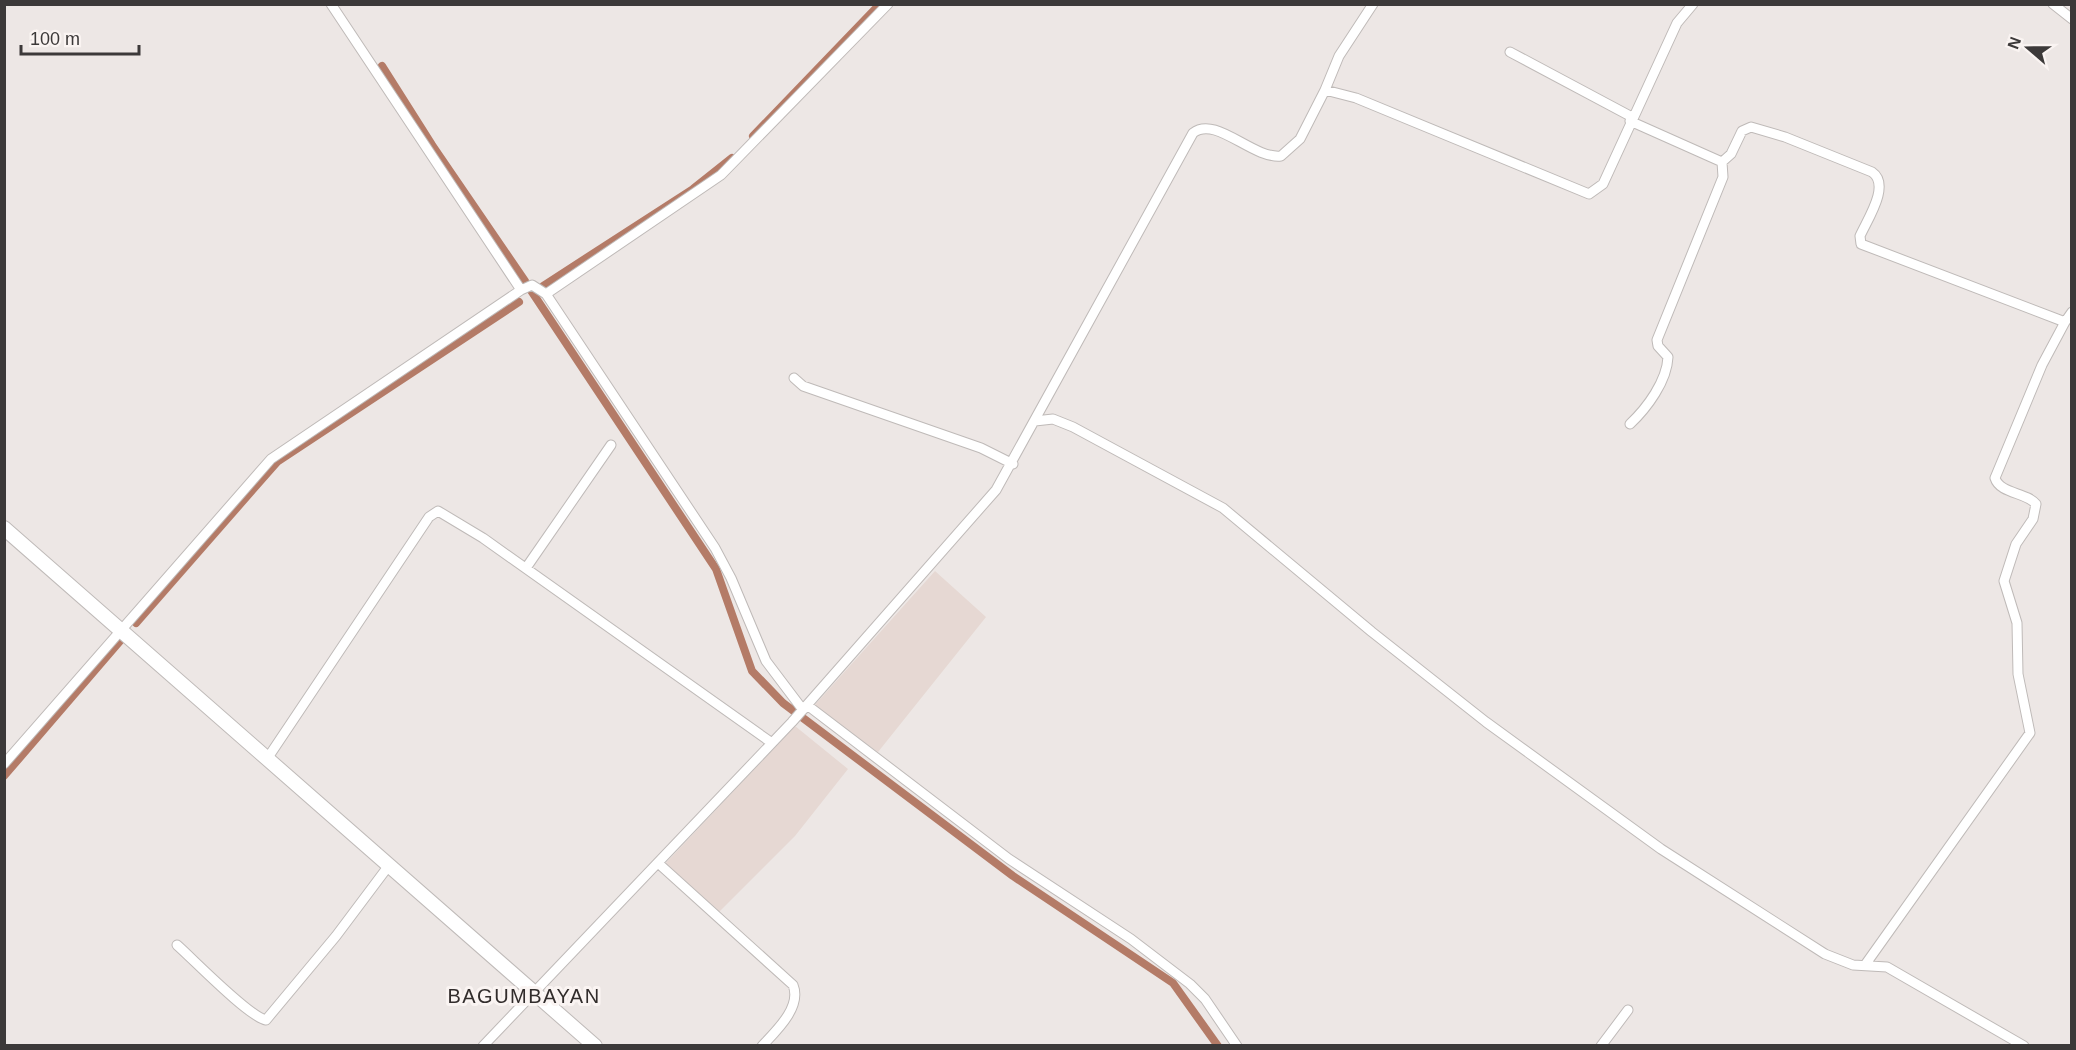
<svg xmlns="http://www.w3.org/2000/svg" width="2076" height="1050" font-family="Arial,sans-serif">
  <rect width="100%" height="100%" fill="#ede7e5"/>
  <path fill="#e6d8d3" d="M935,571l51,46 -108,135 -65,-45z
    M795,726l53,43 -53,67 -78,78 -54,-48z"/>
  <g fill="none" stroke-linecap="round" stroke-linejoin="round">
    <path stroke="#b47b67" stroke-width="8" d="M382,66l50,79 93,136
      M753,136l127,-132
      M543,286l150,-97 39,-31
      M530,289l186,280 36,102 31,32 230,173 160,107 45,63
      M136,623l141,-161 242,-160
      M4,776l117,-136"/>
    <defs>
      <path id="street" d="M331,4l190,286
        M2053,4l19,15
        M1510,52l122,65
        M1325,90l14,-34 34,-52
        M1630,121l92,41 9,-8 11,-23 9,-4 34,10 87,35c19,13 -5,48 -12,64l1,8 204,78 7,-10
        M546,294l169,254 16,30 35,83 37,49
        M794,378l9,8 178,62 32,16
        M1035,421l18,-2 20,8 150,81 149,124 114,90 175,127 164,105 28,11 34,2 137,79
        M1630,424c17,-16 37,-43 38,-67l-10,-11 -1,-6 66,-163 -1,-15
        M526,568l85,-123
        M807,705l202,154 122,80 59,45 15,15 32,47
        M267,759l162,-242 9,-6 45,27 289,205
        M4,764l267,-305 250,-169 11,-5 14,9 175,-119 167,-171
        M658,863l135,122c9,22 -17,46 -31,61
        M177,945c16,14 72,72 89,75l70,-84 54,-72
        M1865,965l165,-232 -12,-59 -1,-51 -13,-42 12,-37 17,-25 3,-15c-10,-12 -36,-10 -41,-26l47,-113 23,-43
        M483,1046l309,-324 204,-232 197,-357c23,-18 59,26 88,23l19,-17 25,-49 31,8 233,96 14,-10 74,-161 16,-19
        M1601,1046l27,-36"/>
      <path id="secondary" d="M4,528l591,518"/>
    </defs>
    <use href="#street" stroke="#bfbab8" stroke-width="11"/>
    <use href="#secondary" stroke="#bfbab8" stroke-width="16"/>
    <use href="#street" stroke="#fff" stroke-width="9"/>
    <use href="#secondary" stroke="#fff" stroke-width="14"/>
  </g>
  <g text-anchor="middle" stroke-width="6" stroke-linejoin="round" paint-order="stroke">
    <g font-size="20" letter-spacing="1.5" fill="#322d2c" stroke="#faf4f2">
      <text x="524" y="1003">BAGUMBAYAN</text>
    </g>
  </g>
  <rect width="2076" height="1050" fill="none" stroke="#3c3939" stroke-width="12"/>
  <g transform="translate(2028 48) rotate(290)" stroke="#faf4f2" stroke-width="4.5" paint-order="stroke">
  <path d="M0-4.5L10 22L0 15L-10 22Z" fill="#3c3939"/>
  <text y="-9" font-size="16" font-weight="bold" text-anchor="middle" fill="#3c3939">N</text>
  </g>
  <path d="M21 45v9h118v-9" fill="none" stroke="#3c3939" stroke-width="3"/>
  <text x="30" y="45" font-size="18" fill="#3c3939" stroke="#faf4f2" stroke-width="4.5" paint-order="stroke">100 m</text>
</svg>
